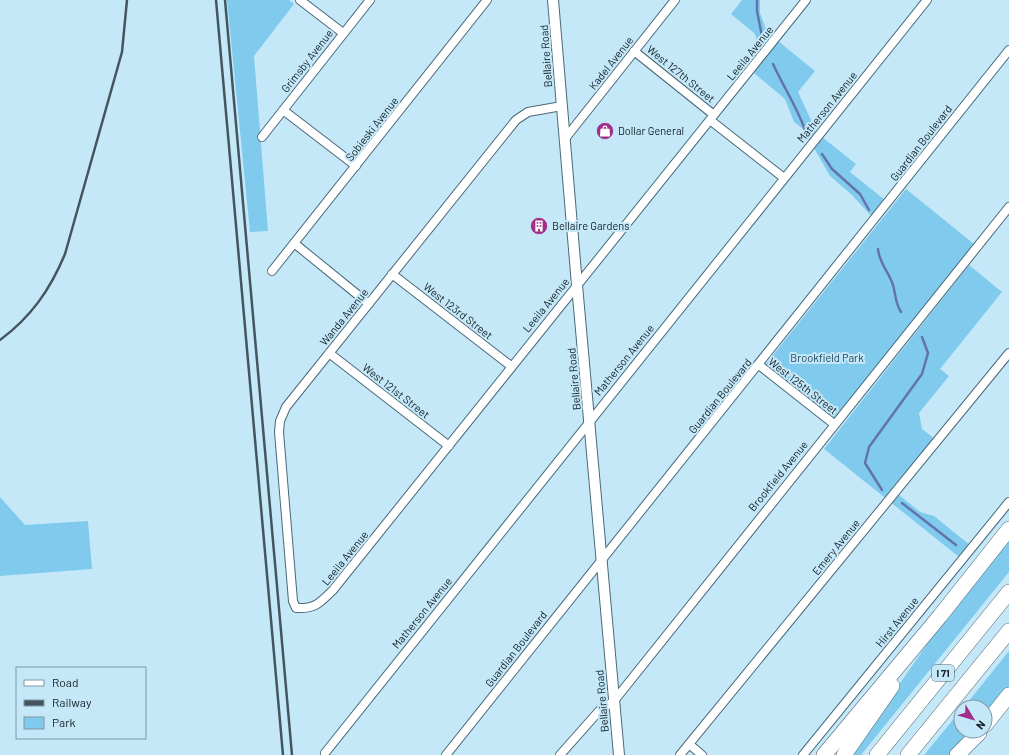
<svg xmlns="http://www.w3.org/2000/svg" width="1009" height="755" font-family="Barlow,sans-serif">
  <rect width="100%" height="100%" fill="#c5e8f9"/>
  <path fill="#80cbed" d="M227,0h62l5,4 -40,52 14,175 -18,1z
    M742,0h18v13l7,19 48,39 -17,21 19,41 39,31 -6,8 35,28 -13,17 -20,-22 -22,-19 -27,-47 -9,-7 -9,-23 -31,-26 11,-15 -11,-25 -23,-19z
    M906,189l68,55 -140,176 -69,-55z
    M969,265l33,27 -62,77 9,7 -30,37 3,16 13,10 -42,51 27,22 14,4 36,29 -11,12 -135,-108z
    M0,497l25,28 63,-4 4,48 -92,7z
    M1009,540v32l-148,183h-10l87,-127z
    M1009,651v36l-24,29v-9h-21z
    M961,710v21h12l-21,24h-28z"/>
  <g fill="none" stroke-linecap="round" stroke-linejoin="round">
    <path stroke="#6374ac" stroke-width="2.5" d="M757,0v11l6,30
      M773,64c10,22 24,43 32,66
      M822,154l10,15 28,25 9,16
      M878,249c1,14 11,23 15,36 3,10 2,18 8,27
      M882,490l-17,-27 4,-16 53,-73 6,-21 -6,-16
      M902,503l54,42"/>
    <defs>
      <path id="minor" d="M300,0l43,33
        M634,51l80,64
        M562,106l-34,6 -12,8 -230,287 -6,14 -1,11 14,169 3,7c19,1 24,-5 37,-18l473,-590
        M283,110l73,56
        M710,120l74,58
        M262,137l108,-137
        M564,140l111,-140
        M294,243l75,61
        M272,271l215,-271
        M392,274l119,92
        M329,353l120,93
        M759,365l75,59
        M689,744l13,11
        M325,753l602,-753
        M446,755l563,-705
        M560,755l39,-44 15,-10 395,-494
        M680,755l329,-402
        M803,755l206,-253"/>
      <path id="tertiary" d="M553,0l24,285 42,470"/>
      <path id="motorway" d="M985,725l24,-30
        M824,755l116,-139 69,-87
        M844,755l48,-69
        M877,755l132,-163
        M908,755l101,-124
        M957,755l22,-22"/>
    </defs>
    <use href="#minor" stroke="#4a6977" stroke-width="10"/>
    <use href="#tertiary" stroke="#4a6977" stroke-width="12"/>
    <use href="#motorway" stroke="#4a6977" stroke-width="16"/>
    <use href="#minor" stroke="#fff" stroke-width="8"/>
    <use href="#tertiary" stroke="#fff" stroke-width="10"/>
    <use href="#motorway" stroke="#fff" stroke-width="15"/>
    <path stroke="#43565f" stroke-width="2.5" d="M216,0l67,755
      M225,0l67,755
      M0,340c31,-23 50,-50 65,-86l57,-202 5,-52"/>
  </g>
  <defs>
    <symbol id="shop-disc" viewBox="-11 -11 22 22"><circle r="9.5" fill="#a22e88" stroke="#c5e8f9"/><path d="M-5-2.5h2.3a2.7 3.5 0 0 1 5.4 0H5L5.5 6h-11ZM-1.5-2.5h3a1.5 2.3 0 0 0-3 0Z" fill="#fff"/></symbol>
    <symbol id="building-disc" viewBox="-11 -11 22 22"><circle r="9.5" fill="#a22e88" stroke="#c5e8f9"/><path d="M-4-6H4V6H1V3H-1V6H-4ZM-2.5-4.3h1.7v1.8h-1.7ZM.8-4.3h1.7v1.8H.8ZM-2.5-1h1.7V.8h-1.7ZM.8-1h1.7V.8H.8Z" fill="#fff"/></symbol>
  </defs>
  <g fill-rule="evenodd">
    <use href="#shop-disc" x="595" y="121" width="20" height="20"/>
    <use href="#building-disc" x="529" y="216" width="20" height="20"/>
  </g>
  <g text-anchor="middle" stroke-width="4" stroke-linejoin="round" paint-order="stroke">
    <rect fill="#c5e8f9" stroke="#485c65" stroke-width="1" x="932" y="665" width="22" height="16" rx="3"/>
    <g font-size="10" font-weight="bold" fill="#132026">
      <text x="943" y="677">I 71</text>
    </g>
    <g font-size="11" fill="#132026" stroke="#c5e8f9">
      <text transform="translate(750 53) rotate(-51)" y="4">Leeila Avenue</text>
      <text transform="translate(546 56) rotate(-94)" y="4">Bellaire Road</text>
      <text transform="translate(307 61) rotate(-52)" y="4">Grimsby Avenue</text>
      <text transform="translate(611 63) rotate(-52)" y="4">Kadel Avenue</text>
      <text transform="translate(681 74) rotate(39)" y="4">West 127th Street</text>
      <text transform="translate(827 107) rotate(-51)" y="4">Matherson Avenue</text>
      <text transform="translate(372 129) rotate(-52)" y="4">Sobieski Avenue</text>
      <text transform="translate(921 143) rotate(-52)" y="4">Guardian Boulevard</text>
      <text transform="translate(546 305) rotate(-51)" y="4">Leeila Avenue</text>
      <text transform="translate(458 311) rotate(38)" y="4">West 123rd Street</text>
      <text transform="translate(344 317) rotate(-51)" y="4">Wanda Avenue</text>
      <text transform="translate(624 360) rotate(-51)" y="4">Matherson Avenue</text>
      <text transform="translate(574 379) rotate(-95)" y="4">Bellaire Road</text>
      <text transform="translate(803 386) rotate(38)" y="4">West 125th Street</text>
      <text transform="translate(396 391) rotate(38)" y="4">West 121st Street</text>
      <text transform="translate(720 396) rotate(-51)" y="4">Guardian Boulevard</text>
      <text transform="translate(778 476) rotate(-51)" y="4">Brookfield Avenue</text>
      <text transform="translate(836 547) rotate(-51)" y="4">Emery Avenue</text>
      <text transform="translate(345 558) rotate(-51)" y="4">Leeila Avenue</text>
      <text transform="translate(422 613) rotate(-51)" y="4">Matherson Avenue</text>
      <text transform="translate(897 622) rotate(-51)" y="4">Hirst Avenue</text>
      <text transform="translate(516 649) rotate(-52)" y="4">Guardian Boulevard</text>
      <text transform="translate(602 701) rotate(-95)" y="4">Bellaire Road</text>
    </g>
    <g font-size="11" fill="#132026" stroke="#c5e8f9" text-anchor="start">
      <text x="618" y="135">Dollar General</text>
      <text x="552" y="230">Bellaire Gardens</text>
    </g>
    <g font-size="11" fill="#194659" stroke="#c5e8f9">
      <text x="827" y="362">Brookfield Park</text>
    </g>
  </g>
  <rect x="16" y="667" width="130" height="72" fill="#c5e8f9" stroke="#7e98a5"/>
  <rect x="24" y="680" width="20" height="6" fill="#ffffff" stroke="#7e98a5"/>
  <text x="52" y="687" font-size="12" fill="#132026">Road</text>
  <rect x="24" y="700" width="20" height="6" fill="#43565f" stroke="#7e98a5"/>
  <text x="52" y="707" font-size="12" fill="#132026">Railway</text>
  <rect x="24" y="717" width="20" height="12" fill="#80cbed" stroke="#7e98a5"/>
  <text x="52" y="727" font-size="12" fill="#132026">Park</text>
  <g transform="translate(973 719) rotate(128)"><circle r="19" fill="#c5e8f9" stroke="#7e98a5"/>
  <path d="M0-3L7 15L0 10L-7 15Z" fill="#a22e88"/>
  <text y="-6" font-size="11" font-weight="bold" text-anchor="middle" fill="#132026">N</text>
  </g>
</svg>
